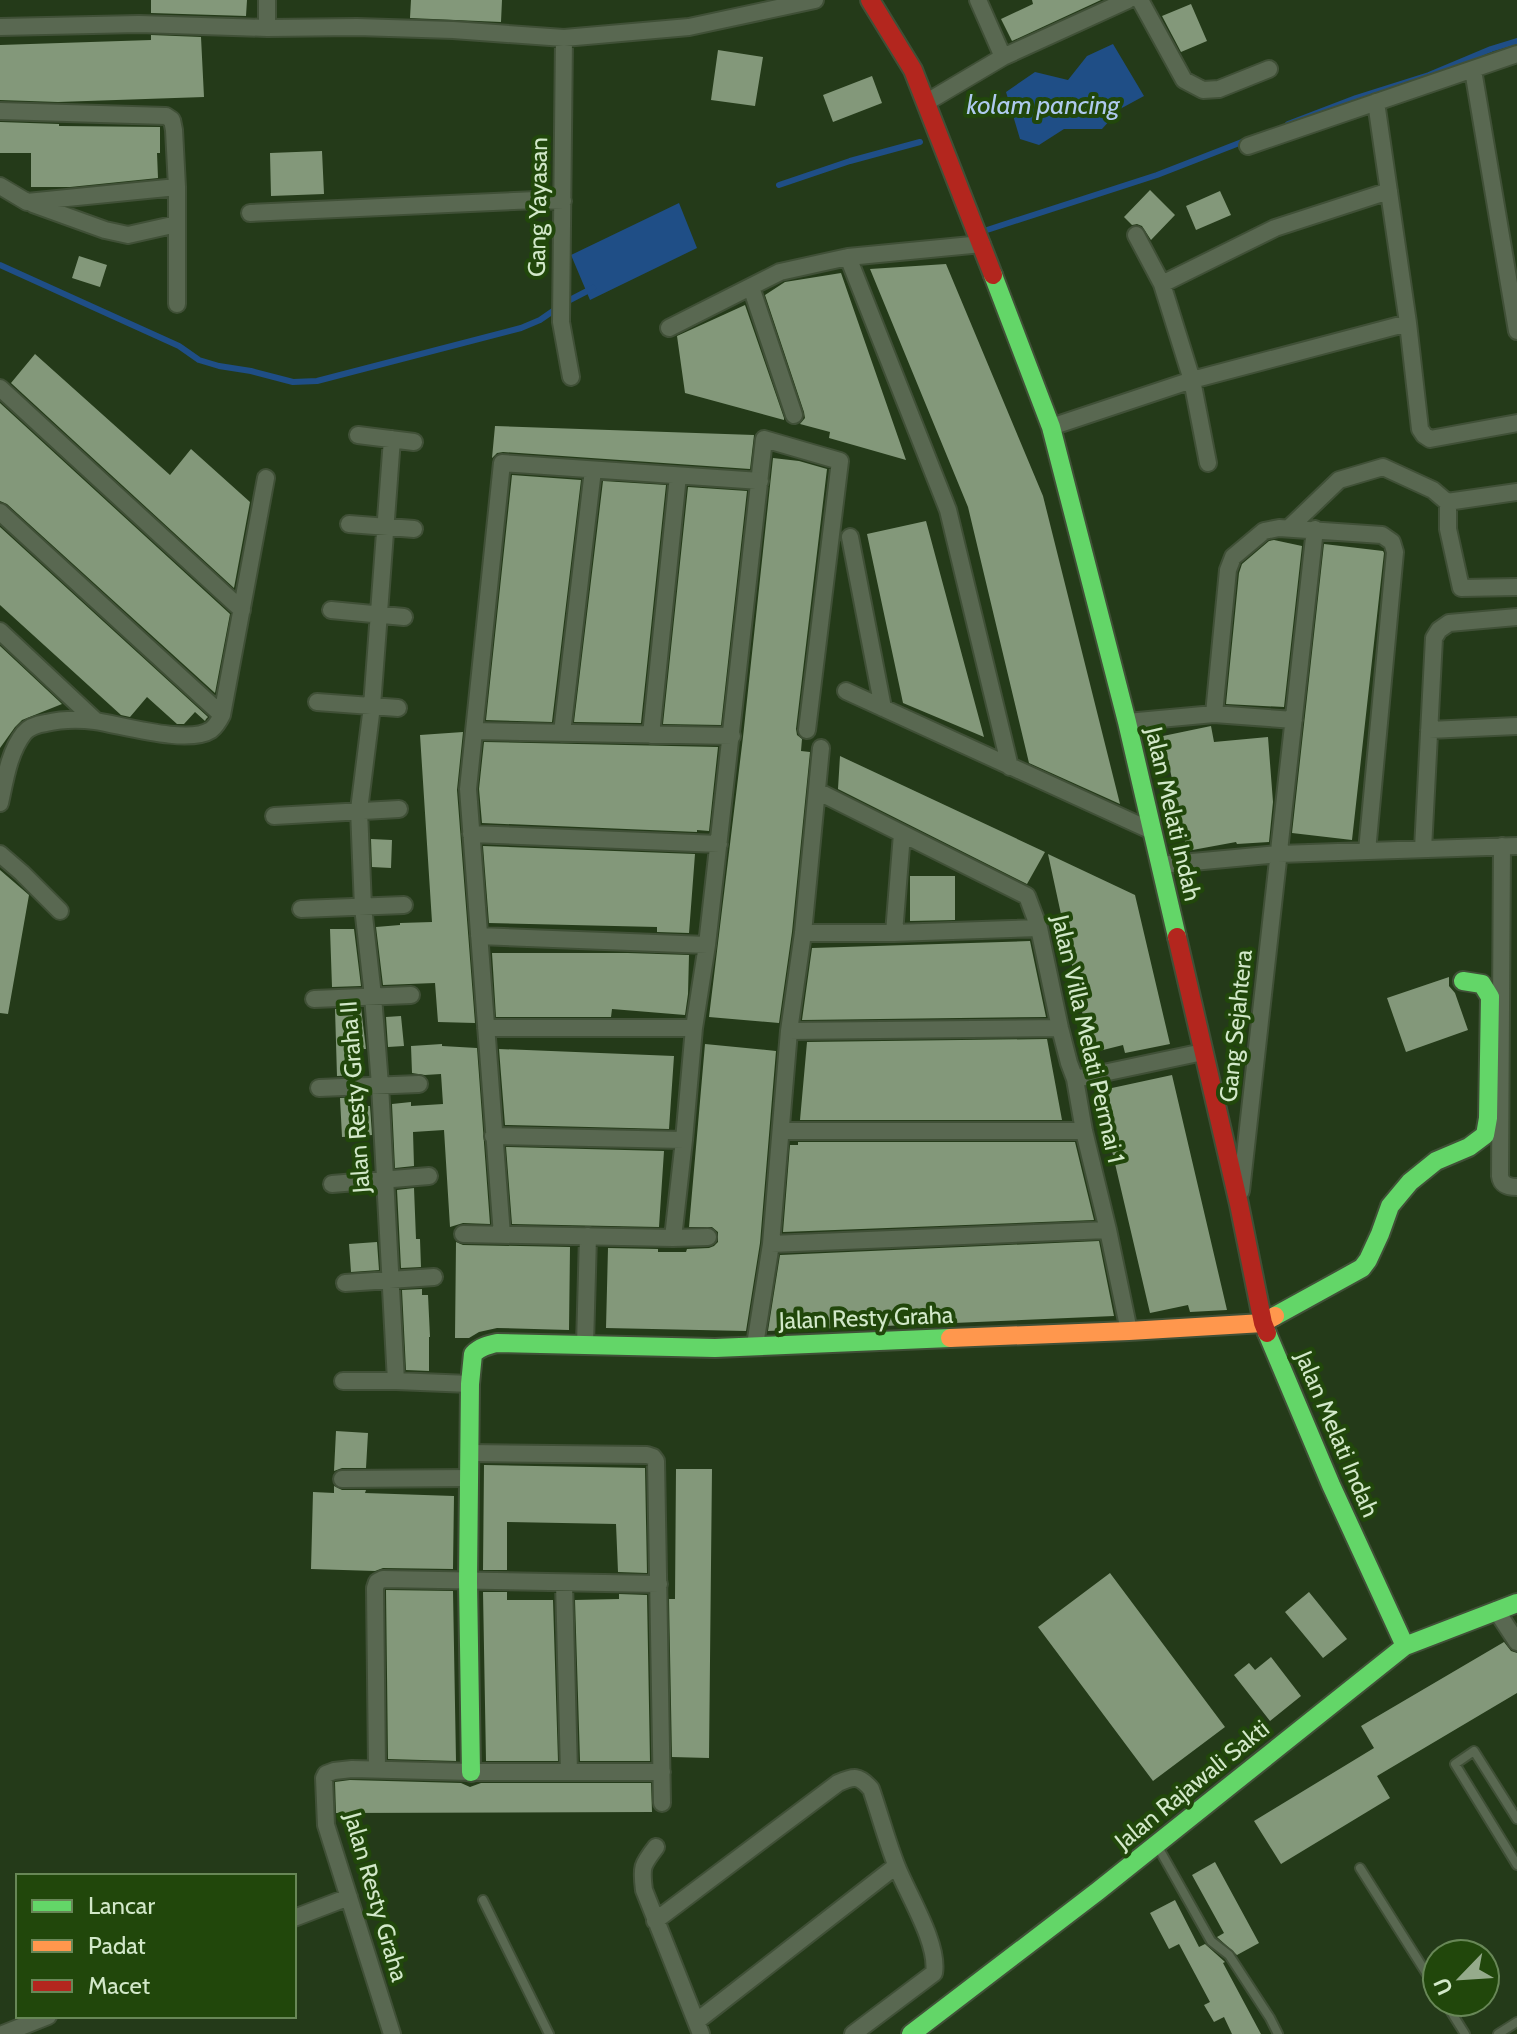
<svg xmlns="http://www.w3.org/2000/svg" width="1517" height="2034" font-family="Cabin,sans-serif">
  <rect width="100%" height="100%" fill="#243a19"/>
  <path fill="#1f4e86" d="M1113,44l31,52 -24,13 -18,20h-38l-25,16 -19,-6 -14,-47 29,-20 33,8 19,-24z
    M679,203l18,45 -107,52 -19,-45z"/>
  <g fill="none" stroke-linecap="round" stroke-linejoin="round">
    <path stroke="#1f4e86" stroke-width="6" d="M1288,124l68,-26 73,-23 62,-26 26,-8
      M779,185l71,-24 70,-19
      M987,230l170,-55 90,-35
      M0,265l179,81 20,14 20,6 32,5 42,11 24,-1 204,-53 19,-8 26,-18 27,-14"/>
  </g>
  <path fill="#83987a" d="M151,0h96l-1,16 -95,-3z
    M411,0h91l-1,22 -91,-4z
    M1032,0h69l-89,41 -11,-22 32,-15z
    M1191,4l16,37 -26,11 -19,-36z
    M151,35l50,2 3,60 -146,5 -58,-2v-55l151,-5z
    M718,50l45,7 -8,49 -44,-6z
    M872,76l10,27 -49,19 -10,-27z
    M0,122l59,2v2l101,1v26h-3l1,25 -88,9h-39v-34h-31z
    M322,151l2,43 -53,2 -1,-43z
    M1150,190l25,25 -24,25 -9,-14 -5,-2 -5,1 -8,-8z
    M1220,191l11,24 -35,15 -10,-24z
    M79,256l28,9 -7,22 -28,-9z
    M946,264l97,232 77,308 -91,-41 -61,-256 -98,-238z
    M841,273l65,187 -77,-22 1,-6 -30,-8 5,-6 -1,-6 -39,-117 20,-13z
    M745,305l39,113v2l-99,-27 -8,-57z
    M35,354l135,121 21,-26 59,53 -16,86 -223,-205z
    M0,403l230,211 -15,79 -208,-189 -7,-3z
    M495,426l259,9 -4,34 -247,-17 -6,1 -5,5z
    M773,458l26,3 28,8 -31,260 1,6 5,4 -1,12 9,1 -18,180 -13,91 -70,-6 34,-280z
    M512,475l69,5 -29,242 -66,-2z
    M603,481l63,4 -25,238 -67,-1z
    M688,487l59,4 -26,234 -58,-1z
    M926,521l58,216 -81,-34 -36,-169z
    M0,527l208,190 -2,2 -1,2 -10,-9 -11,12h-7l-30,-27 -17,20 -9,-2 -121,-110z
    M1274,540l28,6 -18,161 -58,-3 13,-131 3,-9 27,-23z
    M1324,544l59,7 1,2 -32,287 -60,-7z
    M0,646l62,58 -40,16 -7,7 -15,21z
    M1211,726l3,16 54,-5 5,65 -4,40 -32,2 -1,-2 -49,9 -24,-115z
    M463,732l-6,58 18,233 -37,-1 -3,-39 -52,2 -7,-58 24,-2v-2l32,-1 -12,-187z
    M484,742l234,5 -9,84 -12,-1v2l-215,-9 -3,-34z
    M840,756l205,96 -18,32 -189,-95z
    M371,839l21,1 -1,28 -19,-1z
    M483,846l212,8 -6,79 -32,-1v-5l-168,-4z
    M1048,854l87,41 35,149 -45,9 -2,-8 -32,8z
    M0,870l29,25 -21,119 -8,-1z
    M910,876h45v44l-45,1z
    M330,929h24l7,57 -29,1z
    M1030,941l16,76 -244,3 10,-72z
    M492,953h136l61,2 -1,39 -3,21 -73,-6 -1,8h-115z
    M1449,977v9l6,7 13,37 -62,22 -19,-54z
    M361,1008l5,41h-5l1,26 -25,1 -2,-67z
    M401,1016l3,30 -16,1 -2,-30z
    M1047,1039l15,81h-262l7,-78z
    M442,1044v2l35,2 13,176 -27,-1 -13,4 -6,-97 -31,2 1,34 -19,2 -3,-64 19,-2v4l32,-2 -2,-30 -16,1 -13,-2 -1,-27z
    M705,1044l71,7 -16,192 -14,88 -140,-3 2,-80 50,1v3h28l1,-3 22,-1 5,-2 4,-4v-10l-6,-5h-23z
    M499,1049l175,7 -5,73 -164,-4z
    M1172,1075l55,235 -37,2 -2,-7 -38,8 -52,-222z
    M363,1097l2,9h5l2,29 -30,2 -2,-39z
    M798,1142h277l19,78 -311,12 7,-87h8z
    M506,1147l158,4 -5,76 -147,-3z
    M414,1188l2,51h4l1,28 -20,1 -4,-78z
    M1099,1241l15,75 -346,15 12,-76z
    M377,1242l2,28 -28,2 -2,-28z
    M456,1242l7,3 107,2 -1,83 -72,-2 -18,4 -10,6h-14z
    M422,1289v6h6l2,42h-1v34l-23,-1 -4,-80z
    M336,1431l32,2 -2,35h-24l-8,3z
    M484,1465l161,3 2,105 -29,-1 -2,-48 -109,-2v48h-24z
    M676,1469h36l-3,289 -37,-1 -3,-158h6z
    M334,1486l8,4h24l-1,3 89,3 -1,73 -70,-1 -8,3 -64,-2 2,-77 21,1z
    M1110,1573l115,154 -72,54 -115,-154z
    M386,1590l67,1 3,170 -68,-2z
    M483,1592h24v8h46l5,161h-72z
    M1309,1592l38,47 -24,19 -38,-46z
    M619,1594l28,1 3,166h-70l-5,-161 44,-1z
    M1504,1642l7,9 6,2v40l-140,83 13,22 -109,66 -27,-43 120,-73 -13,-22z
    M1271,1657l30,39 -31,25 -36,-46 15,-12 6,7z
    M350,1780l111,3 9,4 11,-4h170l1,29 -316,1 -1,-31z
    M1215,1862l44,81 -22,12 -20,-18 7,-4 -32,-58z
    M1175,1900l24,47 6,-3 20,18 -2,1 38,71h-29l-8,-17 -10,5 -10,-17 6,-3 -31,-58 -10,5 -19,-36z"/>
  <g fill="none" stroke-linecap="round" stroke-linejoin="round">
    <defs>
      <path id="lane" d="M1517,1819l-43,-68 -19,13 62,101
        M1158,1847l53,94 18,14 41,63 8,16
        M1360,1868l77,122
        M483,1900l66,134
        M1445,2002l20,32
        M1498,2034l19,-12"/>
      <path id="street" d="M978,0l25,57
        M1140,0l44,80 19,10 16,-1 50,-20
        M0,27l139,-3 128,4 90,-1 96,3 111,8 125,-11 126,-27
        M267,28v-28
        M564,38l-3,284 10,55
        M1473,70l44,261
        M927,102l76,-45 125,-57
        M1376,102l32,221 12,106 4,6 6,4 87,-16
        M0,111l166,5 6,4 2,10 3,57v117
        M1248,146l269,-92
        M0,186l27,16 150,-15
        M33,204l72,26 23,5 49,-11
        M250,213l287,-13 26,1
        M1136,235l26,49 30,96 16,83
        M848,257l100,253 62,257
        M1162,284l113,-56 114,-37
        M751,287l43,128
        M669,328l111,-56 68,-15 134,-13
        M0,388l242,222
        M1051,427l141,-47 216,-57
        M358,435l56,7
        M392,439l-20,267 -13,104 4,97 10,89 7,89 16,296
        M1448,502v27l13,59 56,-1
        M0,512l222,203
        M349,524l65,5
        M1289,528l50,-48 44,-13 50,23 14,12 70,-10
        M850,537l33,171
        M331,610l73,7
        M0,631l96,90
        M846,691l306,140
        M317,702l81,6
        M1214,714l14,-144 5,-13 31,-26 15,-3 103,7 10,7 3,10 -28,299
        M1127,722l87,-8 80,6
        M1429,730l88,-4
        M474,731l258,5
        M562,733l31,-263
        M651,735l27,-259
        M817,791l210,105 12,32 21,100 9,35 6,16 9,52 24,99 21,101
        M0,803c5,-23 9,-51 24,-70 5,-6 15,-9 22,-10 17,-4 32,-4 49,-2 27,4 93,24 116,9 5,-4 8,-9 11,-15l44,-237
        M274,816l125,-7
        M471,834l248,10
        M1502,846l-2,330c1,9 9,11 17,11
        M1423,849l11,-211 5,-8 10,-7 68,-6
        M0,854l22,19 38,38
        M1160,865l119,-11 238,-8
        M301,909l103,-4
        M803,933h91l145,-5
        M894,933l8,-99
        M479,936l228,9
        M314,999l97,-4
        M486,1028h208
        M789,1031l271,-3
        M1075,1079l128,-27
        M319,1088l100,-4
        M781,1131h303
        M493,1136l191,4
        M332,1184l97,-8
        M1241,1191l74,-662
        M463,1234l210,4 35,-1
        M502,1235l-34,-446 34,-326 258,18
        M673,1238l11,-98 10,-112 13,-83 57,-506 76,22 -33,269
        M771,1244l337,-14
        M345,1283l89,-6
        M585,1345l3,-109
        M755,1345l16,-101 18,-213 14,-98 18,-185
        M343,1381h53l74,3
        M469,1453l178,2 6,2 3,4 6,342
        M342,1479l127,-1
        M564,1583l5,189
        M1496,1610l21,32
        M377,1769l-2,-181 2,-6 6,-3 276,5
        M656,1847c-14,18 -15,20 -12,43l57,144
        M294,1918l55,-21
        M655,1921l183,-138c16,-7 21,-8 33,6 9,26 16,53 26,78 11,28 42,77 37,106l-81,61
        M697,2021l199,-155
        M3,2034l45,-18
        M392,2034l-66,-209 -2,-47 2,-4 8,-3 18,-2 119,3h191"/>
      <path id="fast" d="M993,275l58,152 76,295 50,215
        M1275,1316l87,-48 6,-8 12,-26 10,-28 20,-24 26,-21 33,-14 16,-12 3,-17 2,-121 -8,-13 -19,-3
        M1267,1333l64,152 74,161
        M471,1772l-3,-190 2,-198 3,-30c7,-7 15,-9 24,-11l218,5 235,-10
        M911,2034l187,-143 307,-245 112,-43"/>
      <path id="slow" d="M950,1338l179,-7 134,-8 12,-7"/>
      <path id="jam" d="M870,0l43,70 80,205
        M1177,937l62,267 24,119 4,10"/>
    </defs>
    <use href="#lane" stroke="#405037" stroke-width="12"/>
    <use href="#street" stroke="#405037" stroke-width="20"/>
    <use href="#fast" stroke="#405037" stroke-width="22"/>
    <use href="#slow" stroke="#405037" stroke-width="22"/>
    <use href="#jam" stroke="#405037" stroke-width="22"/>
    <use href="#lane" stroke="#596851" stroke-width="8"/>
    <use href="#street" stroke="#596851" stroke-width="16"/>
    <use href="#fast" stroke="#63d668" stroke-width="18"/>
    <use href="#slow" stroke="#ff974d" stroke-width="18"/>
    <use href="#jam" stroke="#b3261e" stroke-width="18"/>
  </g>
  <g text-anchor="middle" stroke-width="8" stroke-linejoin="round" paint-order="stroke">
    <g font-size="24" fill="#d2e8c9" stroke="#21470b">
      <text transform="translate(538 207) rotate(-89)" y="8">Gang Yayasan</text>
      <text transform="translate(1173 814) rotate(77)" y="8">Jalan Melati Indah</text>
      <text transform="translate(1236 1026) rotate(-84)" y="8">Gang Sejahtera</text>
      <text transform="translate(1088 1039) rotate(77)" y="8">Jalan Villa Melati Permai 1</text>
      <text transform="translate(355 1097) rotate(-94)" y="8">Jalan Resty Graha II</text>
      <text transform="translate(866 1318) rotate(-2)" y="8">Jalan Resty Graha</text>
      <text transform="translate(1337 1434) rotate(67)" y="8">Jalan Melati Indah</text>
      <text transform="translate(1192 1785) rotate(-39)" y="8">Jalan Rajawali Sakti</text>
      <text transform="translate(376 1897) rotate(74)" y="8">Jalan Resty Graha</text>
    </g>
    <g font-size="26" font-style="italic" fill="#afcaef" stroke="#21470b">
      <text x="1043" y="114">kolam pancing</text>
    </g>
  </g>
  <rect x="16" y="1874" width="280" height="144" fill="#21470b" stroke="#688757" stroke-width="2"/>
  <rect x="32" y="1900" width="40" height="12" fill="#63d668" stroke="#688757" stroke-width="2"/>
  <text x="88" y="1914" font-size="24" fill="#d2e8c9">Lancar</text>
  <rect x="32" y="1940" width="40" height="12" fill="#ff974d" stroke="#688757" stroke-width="2"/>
  <text x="88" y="1954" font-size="24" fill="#d2e8c9">Padat</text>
  <rect x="32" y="1980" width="40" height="12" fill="#b3261e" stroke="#688757" stroke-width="2"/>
  <text x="88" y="1994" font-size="24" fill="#d2e8c9">Macet</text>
  <g transform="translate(1461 1978) rotate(245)"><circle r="38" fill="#21470b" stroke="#688757" stroke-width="2"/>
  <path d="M0-6L14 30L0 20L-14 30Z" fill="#95ab8b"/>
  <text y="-12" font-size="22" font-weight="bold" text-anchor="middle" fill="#d2e8c9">U</text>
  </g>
</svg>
